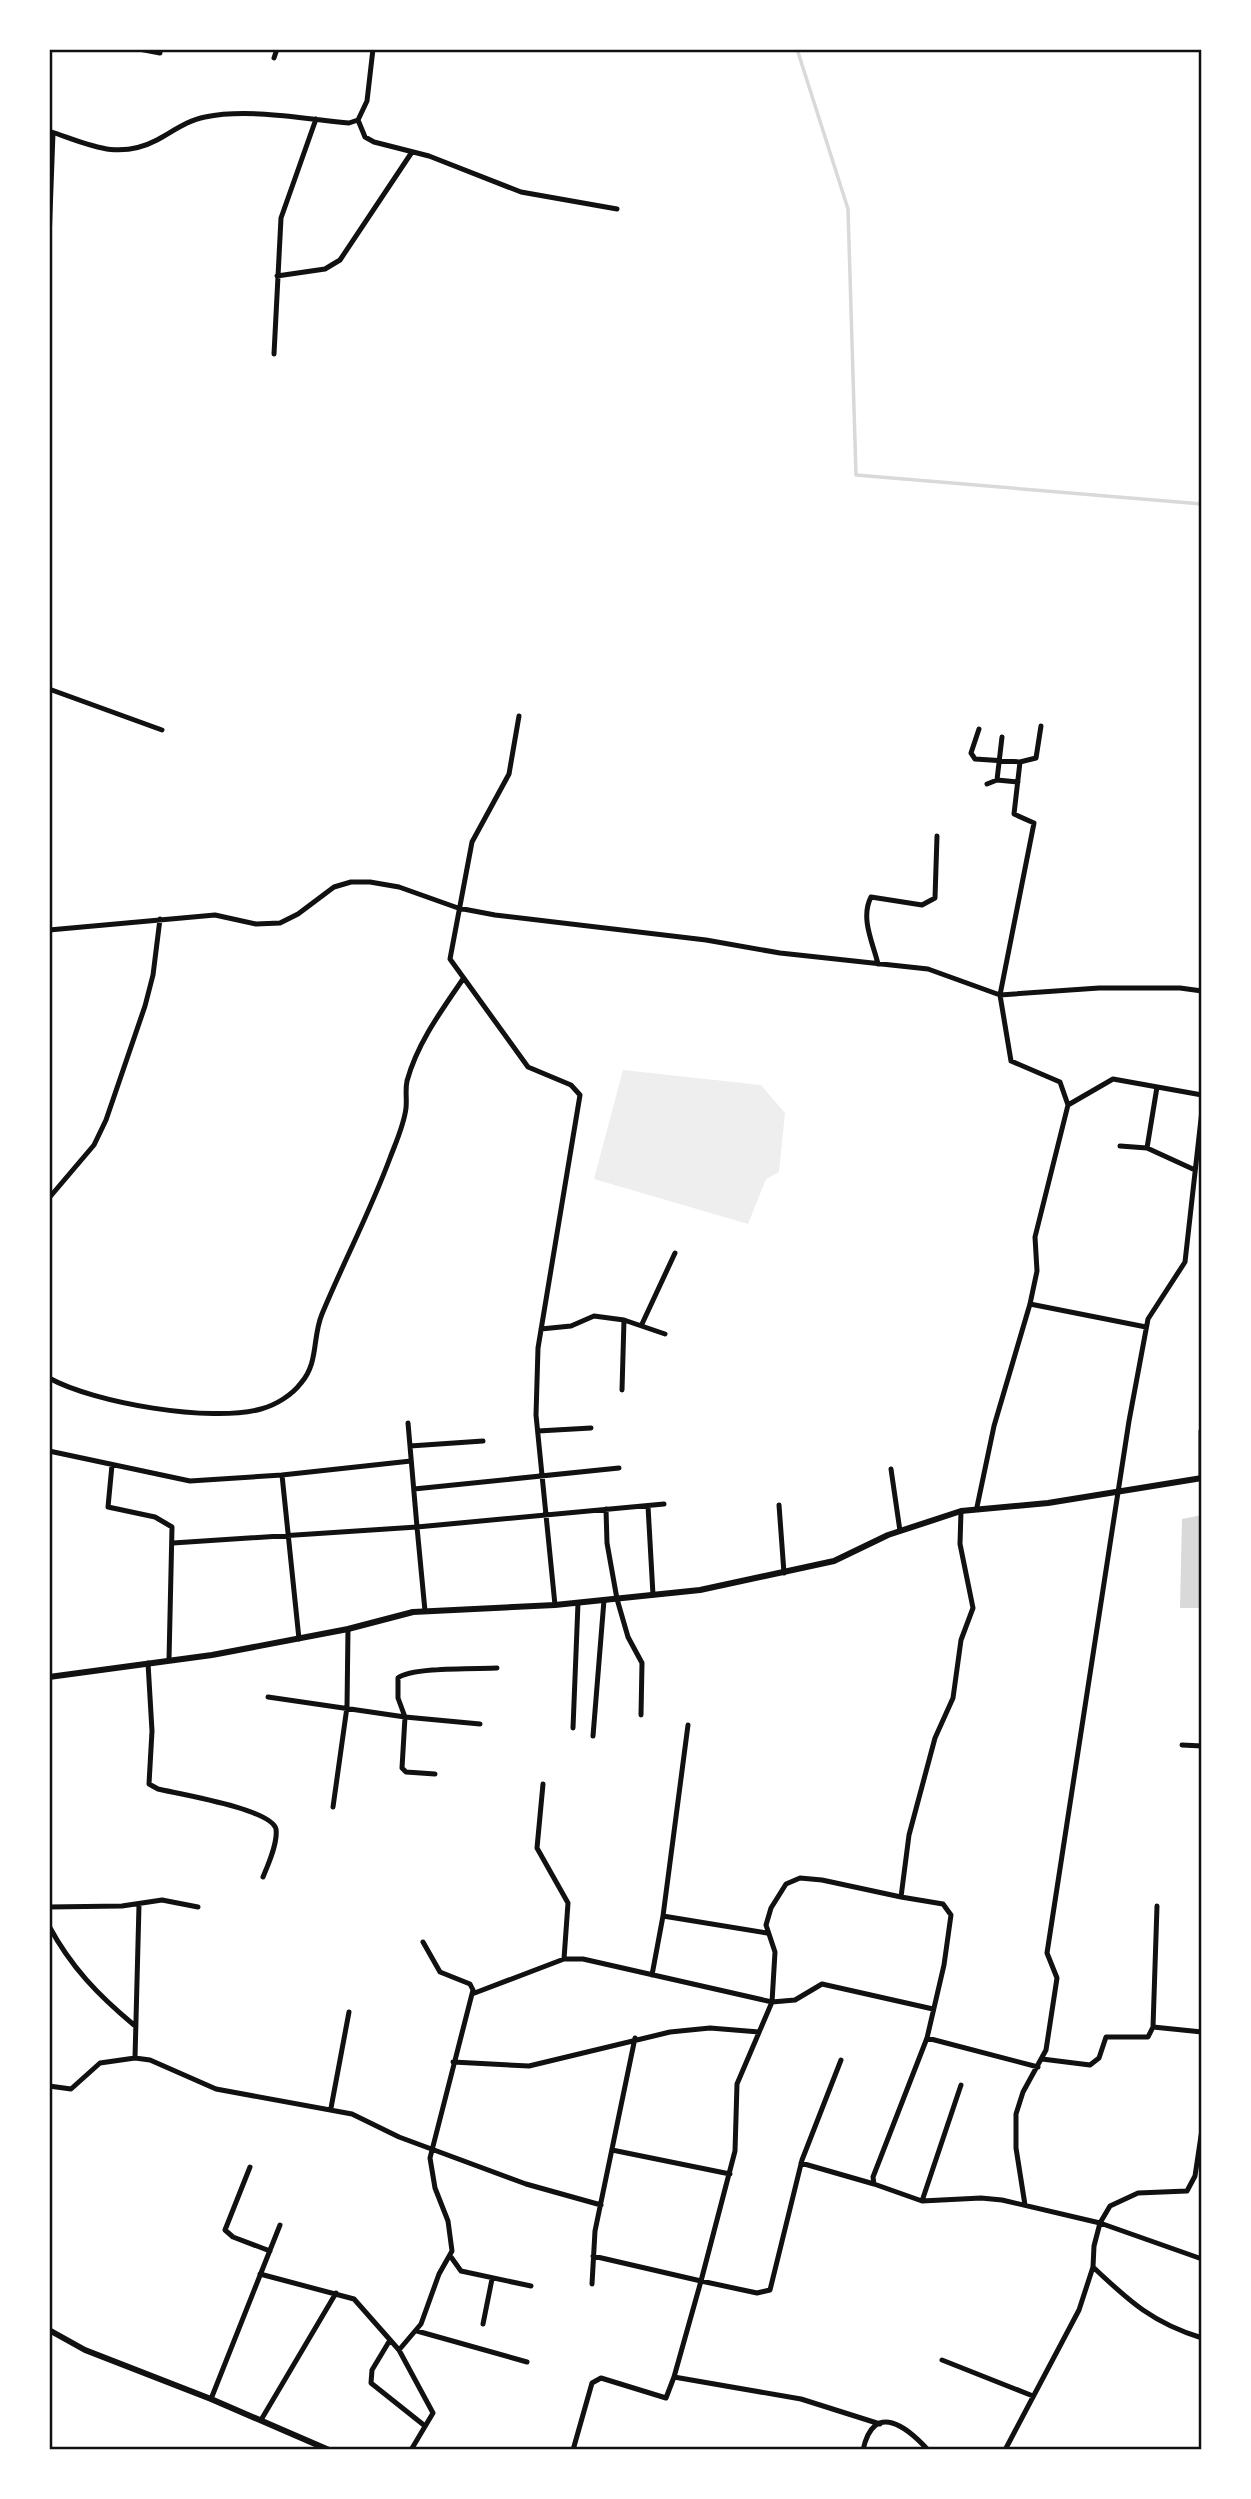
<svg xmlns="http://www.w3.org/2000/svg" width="1251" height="2499" font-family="'Sofia Sans Condensed',sans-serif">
  <rect width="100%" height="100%" fill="#fff"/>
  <path fill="#eee" d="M623,1070l138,15 24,28 -6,59 -13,7 -18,45 -154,-45z"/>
  <path fill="#d9d9d9" d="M1202,1515v93h-22l2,-89z"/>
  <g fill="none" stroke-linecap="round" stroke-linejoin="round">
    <path stroke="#d9d9d9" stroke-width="3.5" d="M797,49l51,160 8,266 346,29"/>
    <path stroke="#111" stroke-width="5" d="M139,49l21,4
      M657,49h34
      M274,58l3,-9
      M358,120l7,17 9,5 55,14 92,36 96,17
      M49,131c39,13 68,30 108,9 15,-8 31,-20 48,-23 44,-9 100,2 144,6l9,-3 9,-19 6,-52
      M49,241l4,-108
      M277,276l48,-7 15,-9 72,-108
      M274,354l7,-136 35,-99
      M49,689l113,41
      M519,716l-10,58 -37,68 -22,117 78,108 43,18 9,10 -42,253 -2,67 19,190
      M979,729l-8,24 4,6 45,3
      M997,780l5,-43
      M987,784l10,-4 21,2
      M49,930l166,-15 41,9 24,-1 18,-9 36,-27 17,-5h19l29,5 59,21 37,7 211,25 74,13 148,16 72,26 99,-7h81l22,3
      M878,964c-5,-21 -18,-46 -7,-67l51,8 13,-7 2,-62
      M1068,1105l45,-26 89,16
      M1120,1146l27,2 48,22
      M1147,1148l10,-61
      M49,1198l45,-53 12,-25 39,-114 8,-31 7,-56
      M1030,1304l116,23
      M642,1324l33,-71
      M541,1329l30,-3 23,-10 30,4 41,14
      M49,1378c45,25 162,45 212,31 15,-4 31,-14 40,-26 18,-21 11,-45 21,-69 22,-53 48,-102 68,-156 6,-16 14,-33 16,-50 1,-9 -1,-18 1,-27 10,-37 34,-70 56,-102
      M622,1390l2,-70
      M408,1423l9,104 247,-23
      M538,1431l53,-3
      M1201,1431v47
      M410,1446l73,-5
      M49,1451l141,30 92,-6
      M112,1465l-4,42 47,10 17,10 -3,133
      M891,1469l9,62
      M414,1489l205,-21
      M779,1505l5,68
      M648,1506l5,89
      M977,1507l17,-81 36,-122 7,-33 -2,-34 33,-132 -8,-23 -49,-21 -11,-66 34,-172 -20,-9 6,-52 16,-4 5,-32
      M606,1509l1,34 10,56 11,38 14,26 -1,52
      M961,1511l-1,33 13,64 -12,32 -8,58 -18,40 -26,97 -8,62 42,7 8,11 -7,50 -17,73 -54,139 1,7 48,17 59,-3 21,2 98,23 102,36
      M173,1543l244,-16 8,84
      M299,1639l-17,-164 129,-14
      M148,1663l4,68 -3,53 9,5c21,5 113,20 118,40 2,14 -8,36 -13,48
      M268,1697l137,20 75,7
      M573,1728l5,-125
      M593,1736l11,-136
      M1182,1745l20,1
      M435,1774l-29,-2 -4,-4 3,-51 -7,-19v-20c13,-11 79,-9 99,-10
      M543,1784l-6,64 31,55 -4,56h19l189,43 -35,82 -2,67 -34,130 -108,-25
      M333,1807l14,-100 1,-78
      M901,1897l-79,-17 -22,-2 -14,6 -15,24 -5,17 9,27 -3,50 23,-2 27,-16 111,25
      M1157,1906l-4,121 49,5
      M49,1907l73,-1 40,-6 36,7
      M663,1916l25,-191
      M49,1926c22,41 49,69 85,99
      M652,1975l11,-59 104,17
      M472,1994l92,-35
      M927,2038l111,29
      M135,2058l4,-153
      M1042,2059l48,6 9,-7 7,-21h42l5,-10
      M453,2062l76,4 141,-34 40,-4 49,4
      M49,2086l22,3 29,-26 35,-5 15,2 66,29 136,25 47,23 127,47 75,21
      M331,2108l18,-96
      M612,2150l118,24
      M801,2163l73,21
      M250,2167l-25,63 8,7 37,14
      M922,2201l39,-116
      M1025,2205l-9,-57v-34l7,-22 23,-42 11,-72 -10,-25 82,-532 19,-102 37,-57 17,-152
      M451,2257l10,14 70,15
      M1093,2267c37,35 60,56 109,71
      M260,2274l94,25 45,51 34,63 -22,37
      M592,2284l3,-53 40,-193
      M483,2324l9,-45
      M417,2331l110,31
      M390,2340l-18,30 -1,13 54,43
      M399,2350l22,-26 18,-50 13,-23 -4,-30 -13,-33 -5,-30 43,-168 -3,-6 -30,-12 -17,-30
      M942,2360l91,36
      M674,2377l27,-96 56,12 13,-3 32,-130 39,-100
      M211,2399l69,-174
      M261,2420l75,-127
      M573,2450l19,-67 9,-5 65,20 8,-21 127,22 79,25
      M863,2450c11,-50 45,-22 65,0
      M1005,2450l74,-140 14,-43 1,-21 6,-23 10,-17 28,-13 49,-2 8,-15 7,-47"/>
    <path stroke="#111" stroke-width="6" d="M49,1677l163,-22 136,-26 65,-17 142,-7 145,-15 134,-29 54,-26 73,-24 87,-8 154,-25
      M49,2330l36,20 126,49 118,51"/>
  </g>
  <rect width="1251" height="2499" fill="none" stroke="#ffffff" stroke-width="102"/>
  <rect x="51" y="51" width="1149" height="2397" fill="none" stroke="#111" stroke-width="2.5"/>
</svg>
